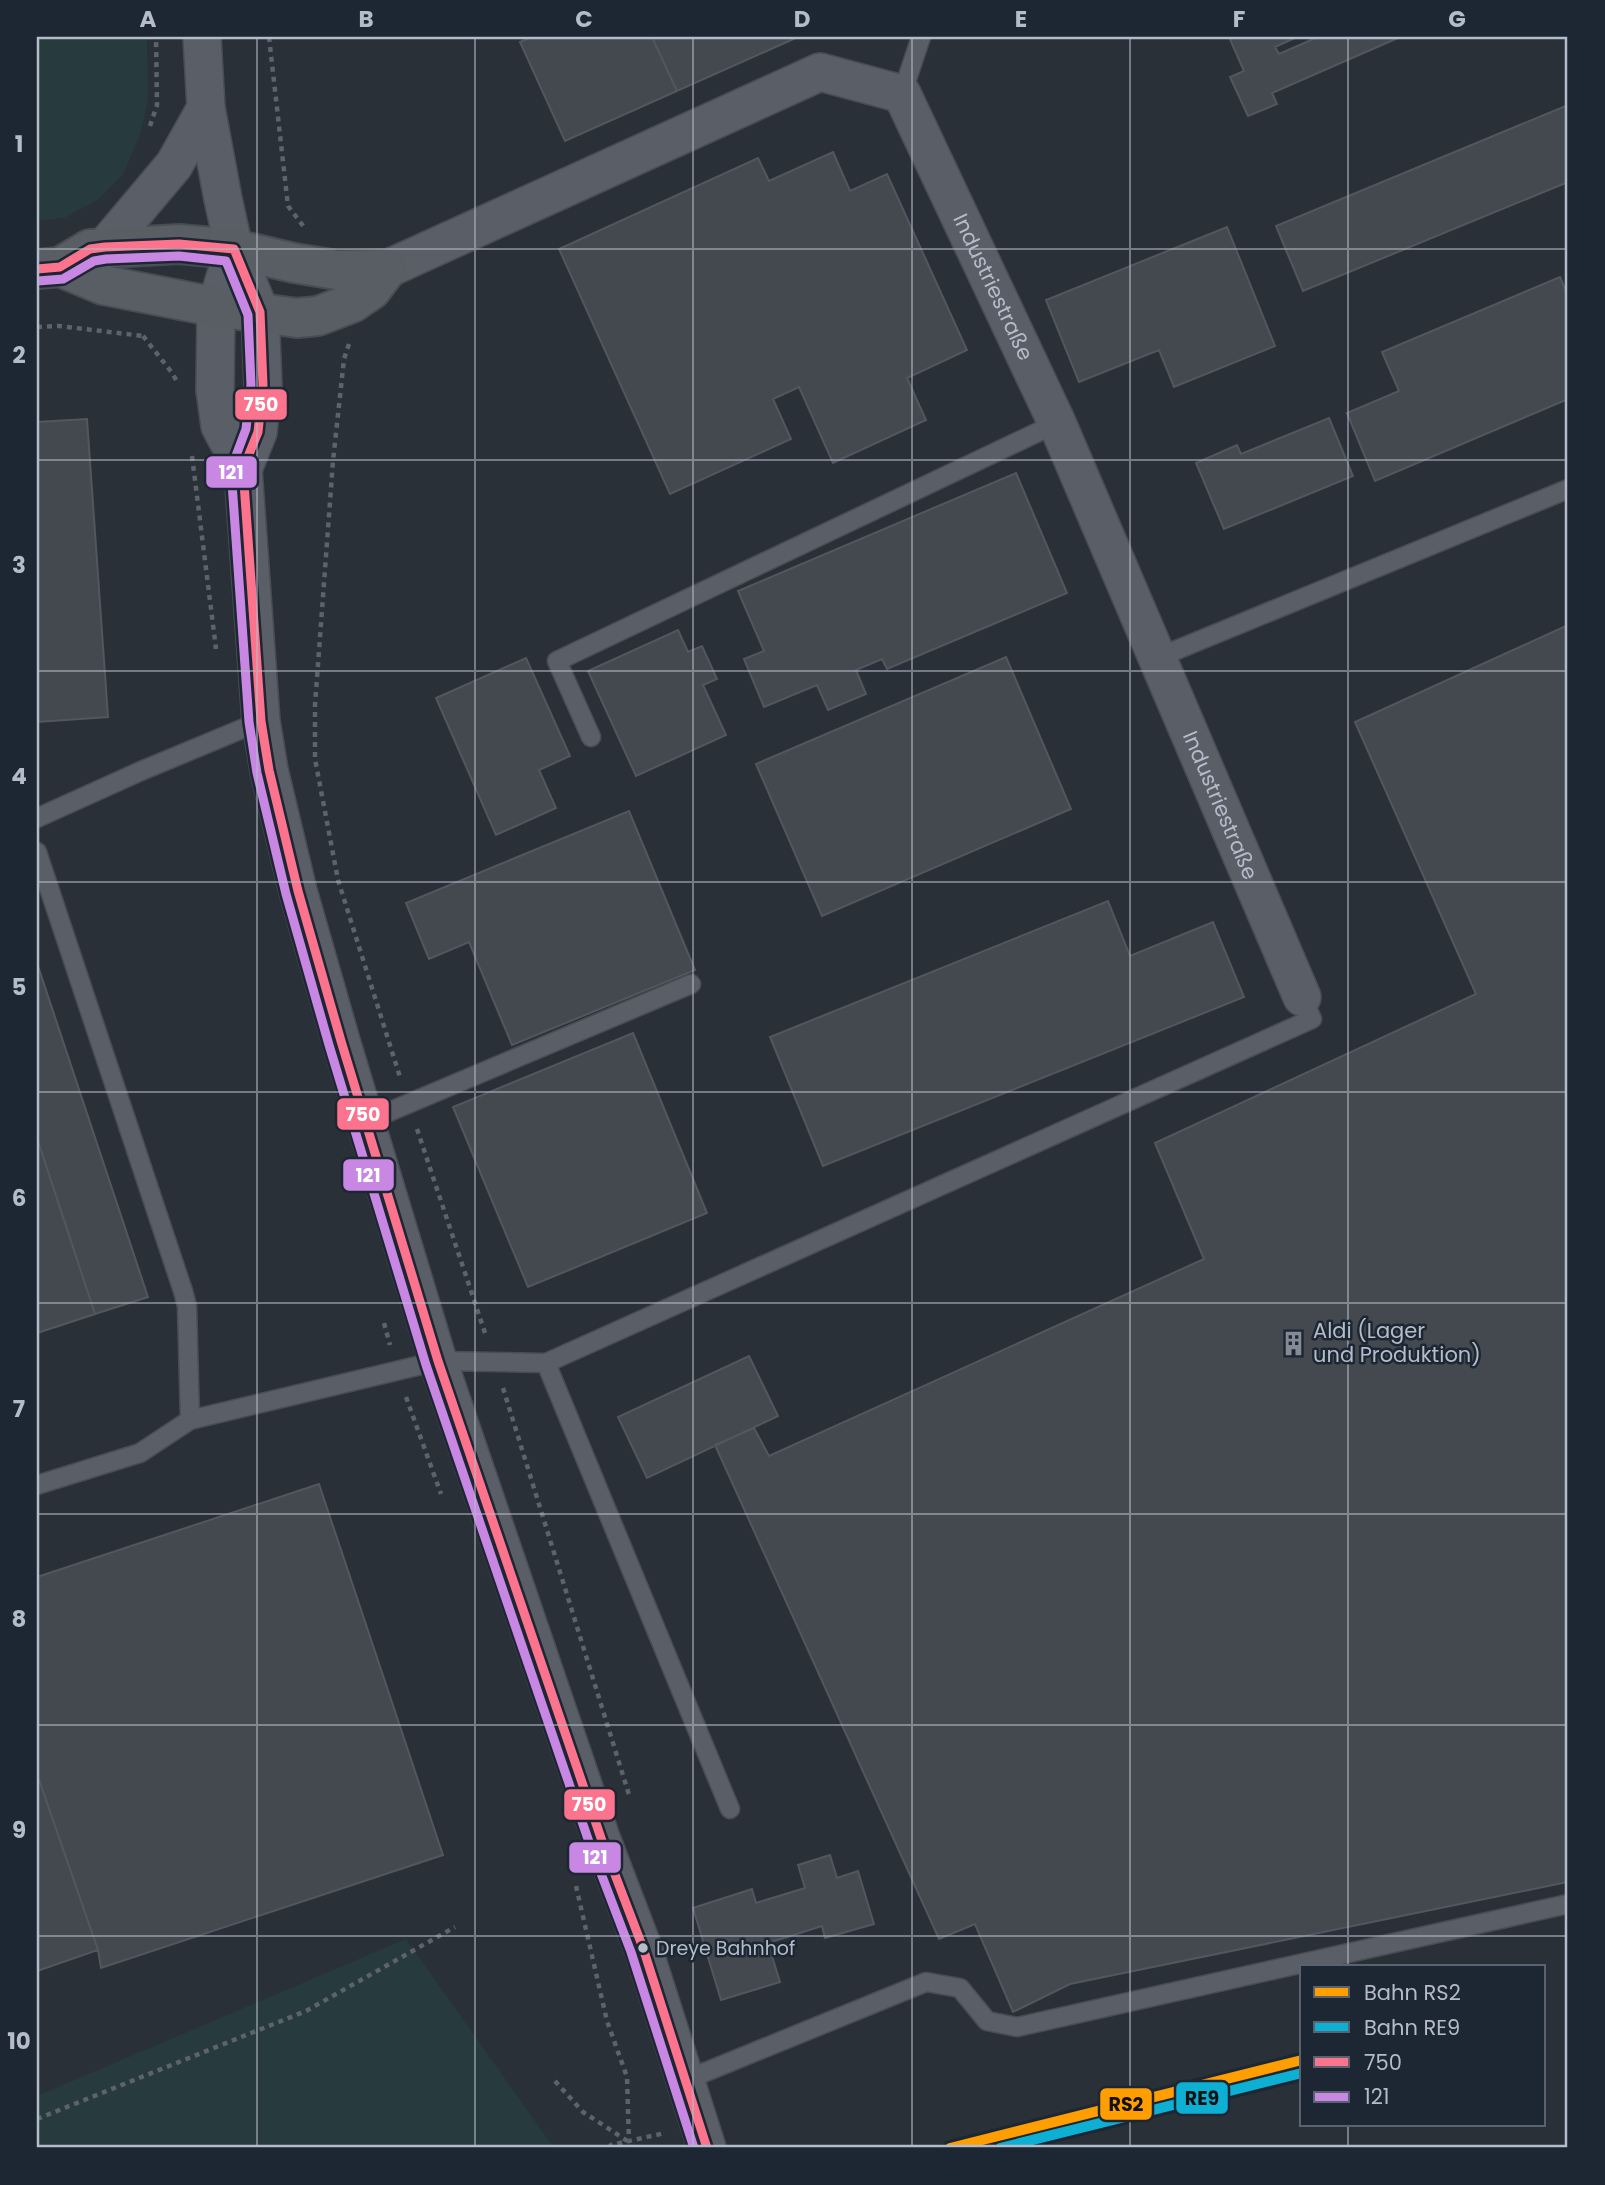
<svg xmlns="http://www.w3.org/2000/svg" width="1605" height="2185" font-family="Poppins,sans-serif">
  <rect width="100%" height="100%" fill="#2a3038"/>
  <path fill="#273a3e" d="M37,37h110l1,62 -8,36 -17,39 -24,25 -35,19 -27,3z
    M406,1939l148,209h-517v-52z"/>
  <path fill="#444950" stroke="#52575f" stroke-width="2" d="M532,37h120l25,54 -112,50 -45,-99z
    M652,37h146l-121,54z
    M1229,37h68l-22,10 4,7 39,-17h82l-128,56 5,11 -29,12 -18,-39 14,-6z
    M1568,105v77l-265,109 -27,-65z
    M833,152l17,39 37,-17 80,176 -60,28 19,42 -93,43 -34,-76 -26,12 18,40 -121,55 -111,-245 199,-91 11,23z
    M1227,227l48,119 -101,41 -15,-37 -80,32 -33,-82z
    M1560,277l8,19v103l-193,82 -28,-68 52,-22 -17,-39z
    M1329,418l24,58 -129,53 -28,-66 41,-18 4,9z
    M87,419l21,298 -71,5v-300z
    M1016,473l51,120 -180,76 -5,-10 -26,11 10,24 -38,16 -11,-25 -53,22 -20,-48 20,-8 -26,-60z
    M1568,625v1257l-498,102 -57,28 -38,-88 -36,15 -224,-494 39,-17 15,28 435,-197 -49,-116 321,-149 -121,-272z
    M678,630l10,22 14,-6 15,33 -14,6 23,50 -90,41 -48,-105z
    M1006,657l65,152 -249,107 -66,-152z
    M526,658l44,98 -31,14 17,38 -60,27 -60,-137z
    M629,811l66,159 -183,75 -43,-103 -40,17 -23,-56z
    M1108,901l22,55 83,-34 31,75 -421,169 -53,-129z
    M37,963l111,334 -53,17 -58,-176z
    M633,1033l74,180 -179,74 -75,-180z
    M37,1138l58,176 -58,19z
    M749,1356l29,60 -131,62 -29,-61z
    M319,1484l124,371 -342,113 -3,-18 -61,-176v-197z
    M37,1774l61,176 -61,21z
    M830,1855l7,23 21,-7 16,53 -49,14 -3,-12 -54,17 12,39 -59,18 -28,-92 59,-19 4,14 49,-15 -7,-23z"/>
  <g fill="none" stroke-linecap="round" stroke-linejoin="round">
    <defs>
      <path id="lane" d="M902,94l19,-57
        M1157,658l411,-169
        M591,737l-34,-76 500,-238
        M37,818l104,-47 120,-50
        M37,852l146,439 4,15 3,114 248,-59 108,2 766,-344 -10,-22
        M365,1122l326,-138
        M546,1363l184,446
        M37,1485l103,-32 50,-33
        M686,2080l240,-98 34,6 27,33 30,6 551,-123"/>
      <g id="street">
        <path d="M202,37l4,71 17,91 11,50 26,63 3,73 -5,47 -15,37"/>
        <path d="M105,247l69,-82 32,-57"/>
        <path d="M234,249l-18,58 -1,83 5,36 23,43 18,252 8,49 29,121 43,150 97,320 163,477 42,110 64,200"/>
        <path id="s1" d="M387,269l433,-197 82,22 155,329 245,574"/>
      </g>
      <path id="secondary" d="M60,267l30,-18 89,-5 55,5 60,14 43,7 50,-1
        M37,269l23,-2 43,18 113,22 81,11 21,-2 34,-13 19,-13 16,-21"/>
    </defs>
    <use href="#lane" stroke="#484c53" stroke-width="21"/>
    <use href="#street" stroke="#484c53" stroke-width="40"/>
    <use href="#secondary" stroke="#484c53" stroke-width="42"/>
    <path stroke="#5d636a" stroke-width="4.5" stroke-dasharray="5 5" stroke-linecap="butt" d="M269,37l19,169 16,21
      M150,126l7,-21 -1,-68
      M37,327l22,-1 84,10 2,-2
      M143,336l30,38 3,6
      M349,344l-5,15 -11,102 -18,244v54l23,121 62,197
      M192,456l24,193
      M417,1129l69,207
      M384,1323l6,22
      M503,1388l127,410
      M406,1397l35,97
      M576,1886l31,135 20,56 2,65
      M555,2081l28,31 46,30 2,6
      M37,2119l269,-108 149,-84
      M609,2148l2,-3 54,-12"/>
    <use href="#lane" stroke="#5a5e66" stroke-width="18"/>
    <use href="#street" stroke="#5a5e66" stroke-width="37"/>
    <use href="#secondary" stroke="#595d64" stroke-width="38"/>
    <defs>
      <path id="bus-1" d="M37,269l23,-2 30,-18 15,-2 74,-3 55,5 26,63 3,73 -5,47 -15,37 18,252 8,49 29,121 43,150 97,320 163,477 42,110 64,200"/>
      <path id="bus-2" d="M38,281l25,-2 31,-18 12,-2 73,-3 47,5 22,54 3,70 -5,44 -15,40 18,253 8,51 29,121 43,151 97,320 163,477 42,110 63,196"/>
    </defs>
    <use href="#bus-1" stroke="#1d2633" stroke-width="14"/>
    <use href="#bus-2" stroke="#1d2633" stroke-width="14"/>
    <use href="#bus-1" stroke="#fc738d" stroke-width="9"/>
    <use href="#bus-2" stroke="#c787e3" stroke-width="9"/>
    <defs>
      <path id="rail-1" d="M950,2148l352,-88"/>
      <path id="rail-2" d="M1000,2148l302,-75"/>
    </defs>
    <use href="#rail-1" stroke="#1d2633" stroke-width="16"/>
    <use href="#rail-2" stroke="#1d2633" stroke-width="16"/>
    <use href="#rail-1" stroke="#ff9e00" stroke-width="10"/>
    <use href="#rail-2" stroke="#0dafd3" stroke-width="10"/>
  </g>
  <path fill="none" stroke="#b4bcc9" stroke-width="2" stroke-opacity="0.55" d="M257,37v2111M475,37v2111M693,37v2111M912,37v2111M1130,37v2111M1348,37v1929M37,249h1531M37,460h1531M37,671h1531M37,882h1531M37,1092h1531M37,1303h1531M37,1514h1531M37,1725h1531M37,1936h1531M1348,2124v24"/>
  <defs>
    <symbol id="building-bare" viewBox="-9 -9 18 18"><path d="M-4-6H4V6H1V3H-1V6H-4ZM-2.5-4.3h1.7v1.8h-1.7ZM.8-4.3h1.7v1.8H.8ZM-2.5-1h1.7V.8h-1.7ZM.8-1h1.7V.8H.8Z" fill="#848b96" stroke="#1d2633" stroke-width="2.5" paint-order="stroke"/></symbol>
  </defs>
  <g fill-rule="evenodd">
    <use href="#building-bare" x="1276" y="1326" width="35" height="35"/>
  </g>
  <circle fill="#b4bcc9" stroke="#1d2633" stroke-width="2.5" cx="643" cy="1948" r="6"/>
  <g text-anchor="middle" stroke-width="5" stroke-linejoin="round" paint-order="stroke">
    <g font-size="19" fill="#b4bcc9" stroke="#1d2633" text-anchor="start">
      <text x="656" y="1955">Dreye Bahnhof</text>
    </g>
    <g font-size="21" fill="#b4bcc9" stroke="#1d2633">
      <text dy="7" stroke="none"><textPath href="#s1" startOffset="774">Industriestraße</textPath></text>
      <text dy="7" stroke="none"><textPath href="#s1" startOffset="1340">Industriestraße</textPath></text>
    </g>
    <g font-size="21" fill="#b4bcc9" stroke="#1d2633" text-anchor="start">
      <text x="1313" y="1338">Aldi (Lager<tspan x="1313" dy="24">und Produktion)</tspan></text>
    </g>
  </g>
  <g stroke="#1d2633" stroke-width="2.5">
    <rect x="234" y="388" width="54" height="33" rx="7" fill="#fc738d"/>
    <rect x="205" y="455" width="53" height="34" rx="7" fill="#c787e3"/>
    <rect x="336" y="1097" width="54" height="34" rx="7" fill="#fc738d"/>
    <rect x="342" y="1158" width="53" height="34" rx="7" fill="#c787e3"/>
    <rect x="563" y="1788" width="53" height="33" rx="7" fill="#fc738d"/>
    <rect x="568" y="1841" width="54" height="33" rx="7" fill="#c787e3"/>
    <rect x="1175" y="2081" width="54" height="34" rx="7" fill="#0dafd3"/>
    <rect x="1099" y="2087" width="54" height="34" rx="7" fill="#ff9e00"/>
  </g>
  <g font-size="19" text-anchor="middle" font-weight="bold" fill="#fff">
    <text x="261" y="411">750</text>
    <text x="231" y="479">121</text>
    <text x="363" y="1121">750</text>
    <text x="368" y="1182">121</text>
    <text x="589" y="1811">750</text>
    <text x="595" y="1864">121</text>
  </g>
  <g font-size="19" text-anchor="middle" font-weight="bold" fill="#111">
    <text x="1202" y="2105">RE9</text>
    <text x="1126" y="2111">RS2</text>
  </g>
  <rect width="1605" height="2185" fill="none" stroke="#1d2633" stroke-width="77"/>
  <rect x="1300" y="1965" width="245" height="161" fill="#1d2633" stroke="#59626f" stroke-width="2"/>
  <rect x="1314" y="1987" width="35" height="10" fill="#ff9e00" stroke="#59626f" stroke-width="2"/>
  <text x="1364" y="2000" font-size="21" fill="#b4bcc9">Bahn RS2</text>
  <rect x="1314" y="2022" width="35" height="10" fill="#0dafd3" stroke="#59626f" stroke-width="2"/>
  <text x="1364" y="2035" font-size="21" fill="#b4bcc9">Bahn RE9</text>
  <rect x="1314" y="2057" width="35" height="10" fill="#fc738d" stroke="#59626f" stroke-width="2"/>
  <text x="1364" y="2070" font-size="21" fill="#b4bcc9">750</text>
  <rect x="1314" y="2092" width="35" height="10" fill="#c787e3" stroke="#59626f" stroke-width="2"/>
  <text x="1364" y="2104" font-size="21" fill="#b4bcc9">121</text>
  <rect x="38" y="38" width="1528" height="2108" fill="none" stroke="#b4bcc9" stroke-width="2.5"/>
  <g font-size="23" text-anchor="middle" font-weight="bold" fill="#b4bcc9">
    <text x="148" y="27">A</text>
    <text x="366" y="27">B</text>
    <text x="584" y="27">C</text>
    <text x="802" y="27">D</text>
    <text x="1021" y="27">E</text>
    <text x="1239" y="27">F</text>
    <text x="1457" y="27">G</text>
    <text x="19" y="152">1</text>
    <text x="19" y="363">2</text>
    <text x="19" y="573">3</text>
    <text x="19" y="784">4</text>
    <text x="19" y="995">5</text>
    <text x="19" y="1206">6</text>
    <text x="19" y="1417">7</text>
    <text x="19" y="1627">8</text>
    <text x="19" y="1838">9</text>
    <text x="19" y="2049">10</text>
  </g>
</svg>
